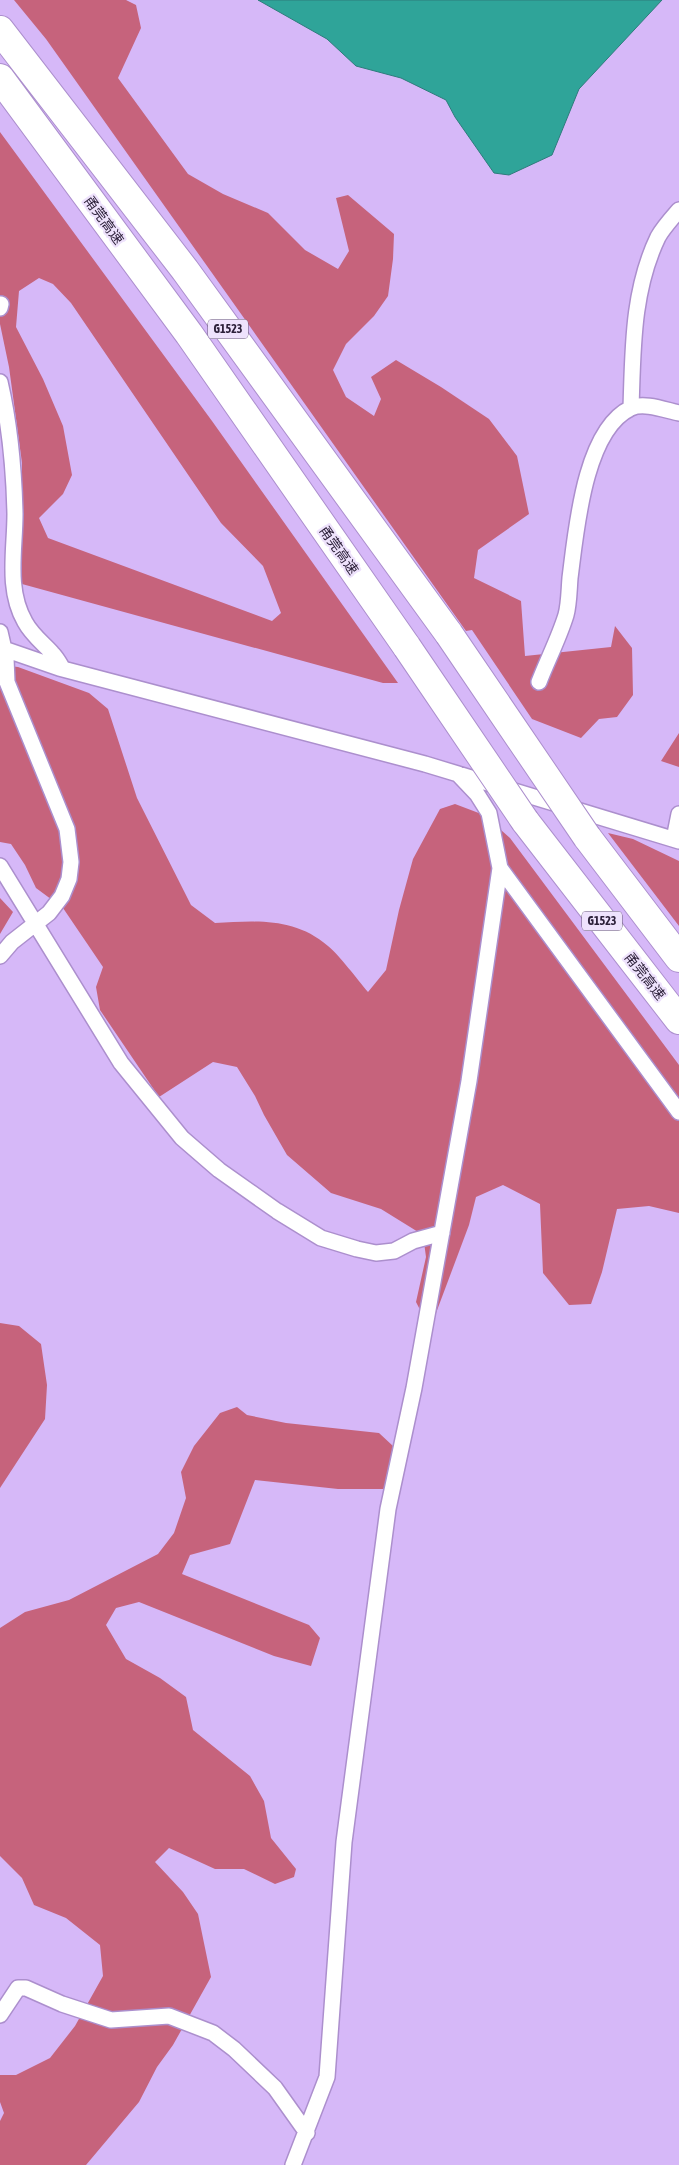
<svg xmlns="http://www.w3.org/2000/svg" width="679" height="2165" font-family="'Asap Condensed','Noto Sans SC',sans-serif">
  <rect width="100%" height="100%" fill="#d6b8f8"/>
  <path fill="#c6637c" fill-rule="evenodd" d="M14,0h112l10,5 5,23 -23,50 70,96 35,20 45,19 37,37 33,19 11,-18 -13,-53 12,-3 46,39 -1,25 -5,37 -14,20 -28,28 -13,26 13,27 28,19 7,-17 -10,-22 25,-17 45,27 48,32 28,37 12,58 -51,36 -4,28 47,23 4,55 86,-9 4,-21 17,22 1,47 -16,22 -18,2 -18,19 -49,-19 -60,-89 -6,1 -420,-592z
    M0,132l212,289 186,262h-15l-361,-99v-121l-13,-96 -9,-43zM39,278l14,6 18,19 150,220 42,43 18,47 -9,8 -224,-83 -9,-20 24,-24 9,-19 -9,-49 -20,-47 -27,-52 3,-36z
    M0,665l18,2 71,26 19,16 29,89 54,107 24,18c41,-2 79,-6 113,23 12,10 29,33 40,46l18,-22 13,-60 14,-51 27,-50 15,-5 29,11 26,23 169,227v148l-30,-7 -32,3 -15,63 -11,32 -22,1 -26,-32 -3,-69 -37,-19 -27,12 -7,28 -39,104 -14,-27 10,-45 -3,-22 -42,-26 -50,-16 -44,-38 -23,-40 -9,-19 -18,-29 -24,-5 -54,35 -59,-87 -4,-23 7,-20 -40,-59 -27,-20 -11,-23 -14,-21 -11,-2z
    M679,733v34l-18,-6z
    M608,833l25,6 46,22v65z
    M0,898l13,14 -13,22z
    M0,1323l19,3 22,18 6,41 -2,34 -45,69z
    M237,1407l10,8 39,8 93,10 14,13v23l-8,20h-47l-83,-9 -25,64 -40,11 -8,19 127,51 11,13 -9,28 -37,-10 -135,-54 -23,6 -10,17 20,34 34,19 26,19 7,33 57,46 14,25 7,37 25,31 -2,8 -19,7 -31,-15h-29l-46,-21 -14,14 28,30 15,22 13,63 -38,68 -16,22 -18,35 -53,63h-86v-44l4,-8 -4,-11v-27h16l34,-17 25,-32 28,-50 -3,-31 -34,-27 -32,-13 -12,-27 -22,-22v-228l25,-16 44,-12 89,-46 16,-21 12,-35 -5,-26 13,-26 26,-33z"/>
  <path fill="#2fa499" stroke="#2e7c7c" d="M258,0h404l-83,89 -27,66 -43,20 -15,-2 -39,-56 -9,-17 -45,-22 -45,-12 -29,-27z"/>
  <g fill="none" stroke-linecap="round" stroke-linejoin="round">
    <defs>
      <path id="street" d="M0,308l1,-4
        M0,382c10,43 14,88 15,132 0,36 -9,75 10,108 7,13 18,21 27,31 5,5 8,11 11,16
        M631,408c2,-58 1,-117 27,-171 5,-9 14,-19 21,-27
        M0,632l6,26 1,24 60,147 4,33 -2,17 -7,17 -13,17 -37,29 -12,14
        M4,649l55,19 366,96 254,77
        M539,682c8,-21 20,-44 27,-67 3,-11 3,-25 4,-37 6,-46 14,-148 61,-170 13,-6 34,2 48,5
        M674,839l5,-25
        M0,866l121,197 61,75 37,32 58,41 44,27 36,11 19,4 18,-2 19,-10 29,-8
        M500,868l179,244
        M0,2015l18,-27h8l36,16 49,16 58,-4 44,17 21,16 41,39 32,45
        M293,2165l34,-88 17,-235 44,-333 26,-121 55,-307 31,-213 -11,-55 -12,-19 -19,-20"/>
      <path id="highway" d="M0,30l185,240 264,364
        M0,78l189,256 218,313
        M525,821l154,199
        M587,837l92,121"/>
    </defs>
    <use href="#street" stroke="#ac8fcd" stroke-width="18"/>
    <use href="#highway" stroke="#ac8fcd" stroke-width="30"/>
    <use href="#street" stroke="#fff" stroke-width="15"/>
    <use href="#highway" stroke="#fff" stroke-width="28"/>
    <defs>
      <path id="highway-bridge" d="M449,634l138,203
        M407,647l118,174"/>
    </defs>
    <use href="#highway-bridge" stroke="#ac8fcd" stroke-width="30" stroke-linecap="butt"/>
    <use href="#highway-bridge" stroke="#fff" stroke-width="28"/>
  </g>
  <g text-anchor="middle" stroke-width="4.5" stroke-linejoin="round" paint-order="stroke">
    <g fill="#eee2fc" stroke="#665a74" stroke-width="1">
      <rect x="208" y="319.5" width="40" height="19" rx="4"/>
      <rect x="582" y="911.5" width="40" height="19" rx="4"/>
    </g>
    <g font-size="12" font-weight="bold" fill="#2c2039">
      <text x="228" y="333">G1523</text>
      <text x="602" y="925">G1523</text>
    </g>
    <g font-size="14" fill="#2c2039" stroke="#eee2fc">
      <text transform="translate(104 220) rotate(54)" y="5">甬莞高速</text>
      <text transform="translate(339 550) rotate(55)" y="5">甬莞高速</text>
      <text transform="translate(645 976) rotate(52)" y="5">甬莞高速</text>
    </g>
  </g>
</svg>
